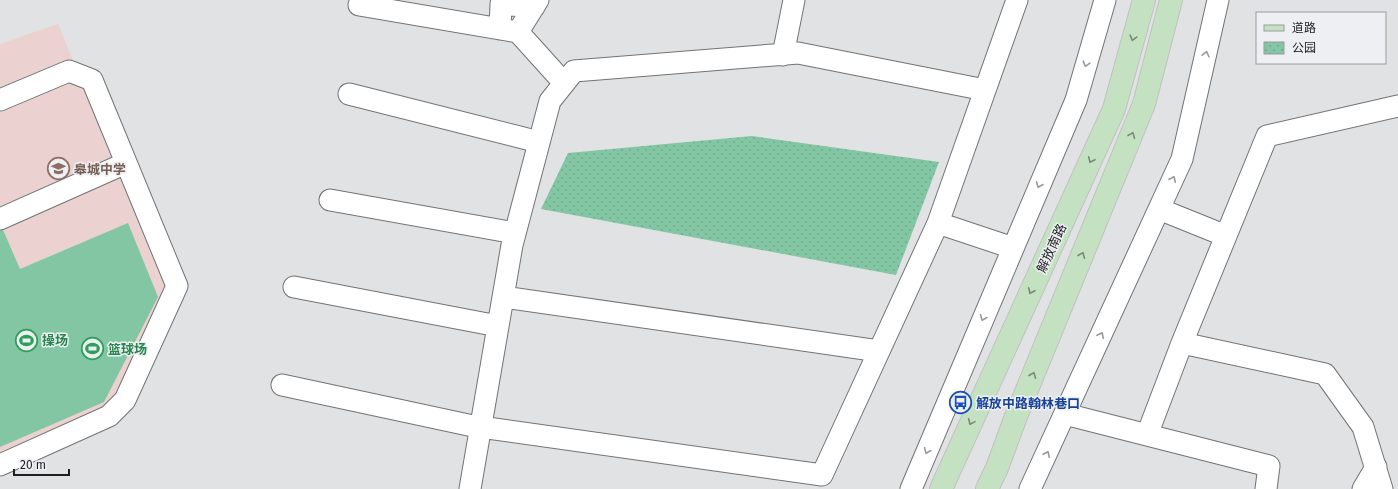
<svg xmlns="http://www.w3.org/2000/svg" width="1398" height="489" font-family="'Fira Sans','Noto Sans SC',sans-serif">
  <defs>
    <pattern id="park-dots" width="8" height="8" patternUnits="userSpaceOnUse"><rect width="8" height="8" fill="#82c6a4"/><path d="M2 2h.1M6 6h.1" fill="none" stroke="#70aa8d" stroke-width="1.8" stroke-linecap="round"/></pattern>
  </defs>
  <rect width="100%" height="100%" fill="#e0e2e4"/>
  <path fill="#ebd1cf" d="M58,24l111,271 -60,113 -109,48v-412z"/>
  <path fill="url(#park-dots)" d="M752,136l187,26 -43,113 -355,-66 27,-56z"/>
  <path fill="#82c6a4" d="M0,223l20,46 108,-46 30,74 -54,105 -104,45z"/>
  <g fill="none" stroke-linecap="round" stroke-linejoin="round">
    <defs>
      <path id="minor" d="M359,5l159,27 20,-32
        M500,29l1,-25 33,3
        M518,32l46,51
        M783,55l11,-55
        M349,94l190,48
        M0,100l69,-29 23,9 85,206 -52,114 -16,16 -109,49
        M330,200l185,33
        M1159,209l67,27
        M0,219l126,-56
        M938,223l75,25
        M294,287l204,39
        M503,297l376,54
        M1182,343l85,-207 131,-30
        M282,385l191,41 349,49 116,-252 79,-223
        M1065,414l204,52 -3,23
        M1147,435l35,-92 143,31 38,53 19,62
        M470,489l42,-244 38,-144 24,-30 224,-18 187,37
        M911,489l165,-389 29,-100
        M1030,489l152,-330 36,-159
        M1363,489l13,-22"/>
      <path id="primary" d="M941,489l173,-380 30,-109
        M987,489l10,-21 18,-49 129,-315 27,-104"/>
    </defs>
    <use href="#minor" stroke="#717375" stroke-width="23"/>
    <use href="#primary" stroke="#c0c0c1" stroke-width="24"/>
    <use href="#minor" stroke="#fff" stroke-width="21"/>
    <use href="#primary" stroke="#c4e2c2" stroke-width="22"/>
  </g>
  <defs><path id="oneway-chevron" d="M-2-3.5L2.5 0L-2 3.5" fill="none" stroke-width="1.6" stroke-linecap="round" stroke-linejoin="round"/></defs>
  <g stroke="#798a79">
    <use href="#oneway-chevron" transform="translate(1133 38) rotate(105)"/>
    <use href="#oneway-chevron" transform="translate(1132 135) rotate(-68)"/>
    <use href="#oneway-chevron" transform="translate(1091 160) rotate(115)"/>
    <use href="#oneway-chevron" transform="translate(1082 255) rotate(-68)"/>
    <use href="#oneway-chevron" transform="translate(1031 291) rotate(115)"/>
    <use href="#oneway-chevron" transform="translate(1033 375) rotate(-68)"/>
    <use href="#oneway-chevron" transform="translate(971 422) rotate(114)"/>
  </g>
  <g stroke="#9a9a9b">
    <use href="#oneway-chevron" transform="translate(1206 54) rotate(-77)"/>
    <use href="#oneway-chevron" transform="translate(1086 64) rotate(106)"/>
    <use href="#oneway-chevron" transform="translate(1173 179) rotate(-65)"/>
    <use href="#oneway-chevron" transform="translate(1039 185) rotate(113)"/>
    <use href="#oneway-chevron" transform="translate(983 318) rotate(113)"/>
    <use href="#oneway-chevron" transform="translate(1101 335) rotate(-65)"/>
    <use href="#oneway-chevron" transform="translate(927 451) rotate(113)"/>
    <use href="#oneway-chevron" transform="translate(1047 454) rotate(-65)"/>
  </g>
  <defs>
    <symbol id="school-ring" viewBox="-11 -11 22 22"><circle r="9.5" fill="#edeff2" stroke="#8d6e63" stroke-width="1.5"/><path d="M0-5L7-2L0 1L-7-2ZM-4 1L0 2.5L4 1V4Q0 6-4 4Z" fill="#8d6e63"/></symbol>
    <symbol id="stadium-ring" viewBox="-11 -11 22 22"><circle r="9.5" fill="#edeff2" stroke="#2e9e5b" stroke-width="1.5"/><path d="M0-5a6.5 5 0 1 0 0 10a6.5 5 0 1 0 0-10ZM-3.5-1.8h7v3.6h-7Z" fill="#2e9e5b"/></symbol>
    <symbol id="bus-ring" viewBox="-11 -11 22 22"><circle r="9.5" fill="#edeff2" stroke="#1a4fb4" stroke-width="1.5"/><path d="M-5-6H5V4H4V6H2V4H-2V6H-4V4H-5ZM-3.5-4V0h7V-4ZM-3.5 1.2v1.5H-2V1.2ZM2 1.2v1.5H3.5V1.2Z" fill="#1a4fb4"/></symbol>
  </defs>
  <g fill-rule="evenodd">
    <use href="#school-ring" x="46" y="156" width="25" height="25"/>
    <use href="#stadium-ring" x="14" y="328" width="25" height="25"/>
    <use href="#stadium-ring" x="80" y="336" width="25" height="25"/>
    <use href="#bus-ring" x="948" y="390" width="25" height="25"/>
  </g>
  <g text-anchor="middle" stroke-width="3" stroke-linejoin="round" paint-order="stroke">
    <g font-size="13" font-weight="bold" fill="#785e54" stroke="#edeff2" text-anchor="start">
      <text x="74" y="174">皋城中学</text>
    </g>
    <g font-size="13" fill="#1e1f20" stroke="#edeff2">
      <text transform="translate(1051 248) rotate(-65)" y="5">解放南路</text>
    </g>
    <g font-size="13" font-weight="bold" fill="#27864d" stroke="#edeff2" text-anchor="start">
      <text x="42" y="345">操场</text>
      <text x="108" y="354">篮球场</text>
    </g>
    <g font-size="13" font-weight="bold" fill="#164399" stroke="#edeff2" text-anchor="start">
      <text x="976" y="408">解放中路翰林巷口</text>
    </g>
  </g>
  <rect x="1256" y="12" width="130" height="52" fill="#edeff2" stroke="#9a9c9e"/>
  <rect x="1264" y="25" width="20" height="6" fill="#c4e2c2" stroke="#9a9c9e"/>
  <text x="1292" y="32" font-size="12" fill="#1e1f20">道路</text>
  <rect x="1264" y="42" width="20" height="12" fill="url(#park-dots)" stroke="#9a9c9e"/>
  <text x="1292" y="52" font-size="12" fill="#1e1f20">公园</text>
  <path d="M14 469v6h55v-6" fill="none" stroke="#1e1f20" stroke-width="2"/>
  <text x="20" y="469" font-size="12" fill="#1e1f20" stroke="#edeff2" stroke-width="3" paint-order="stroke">20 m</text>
</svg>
